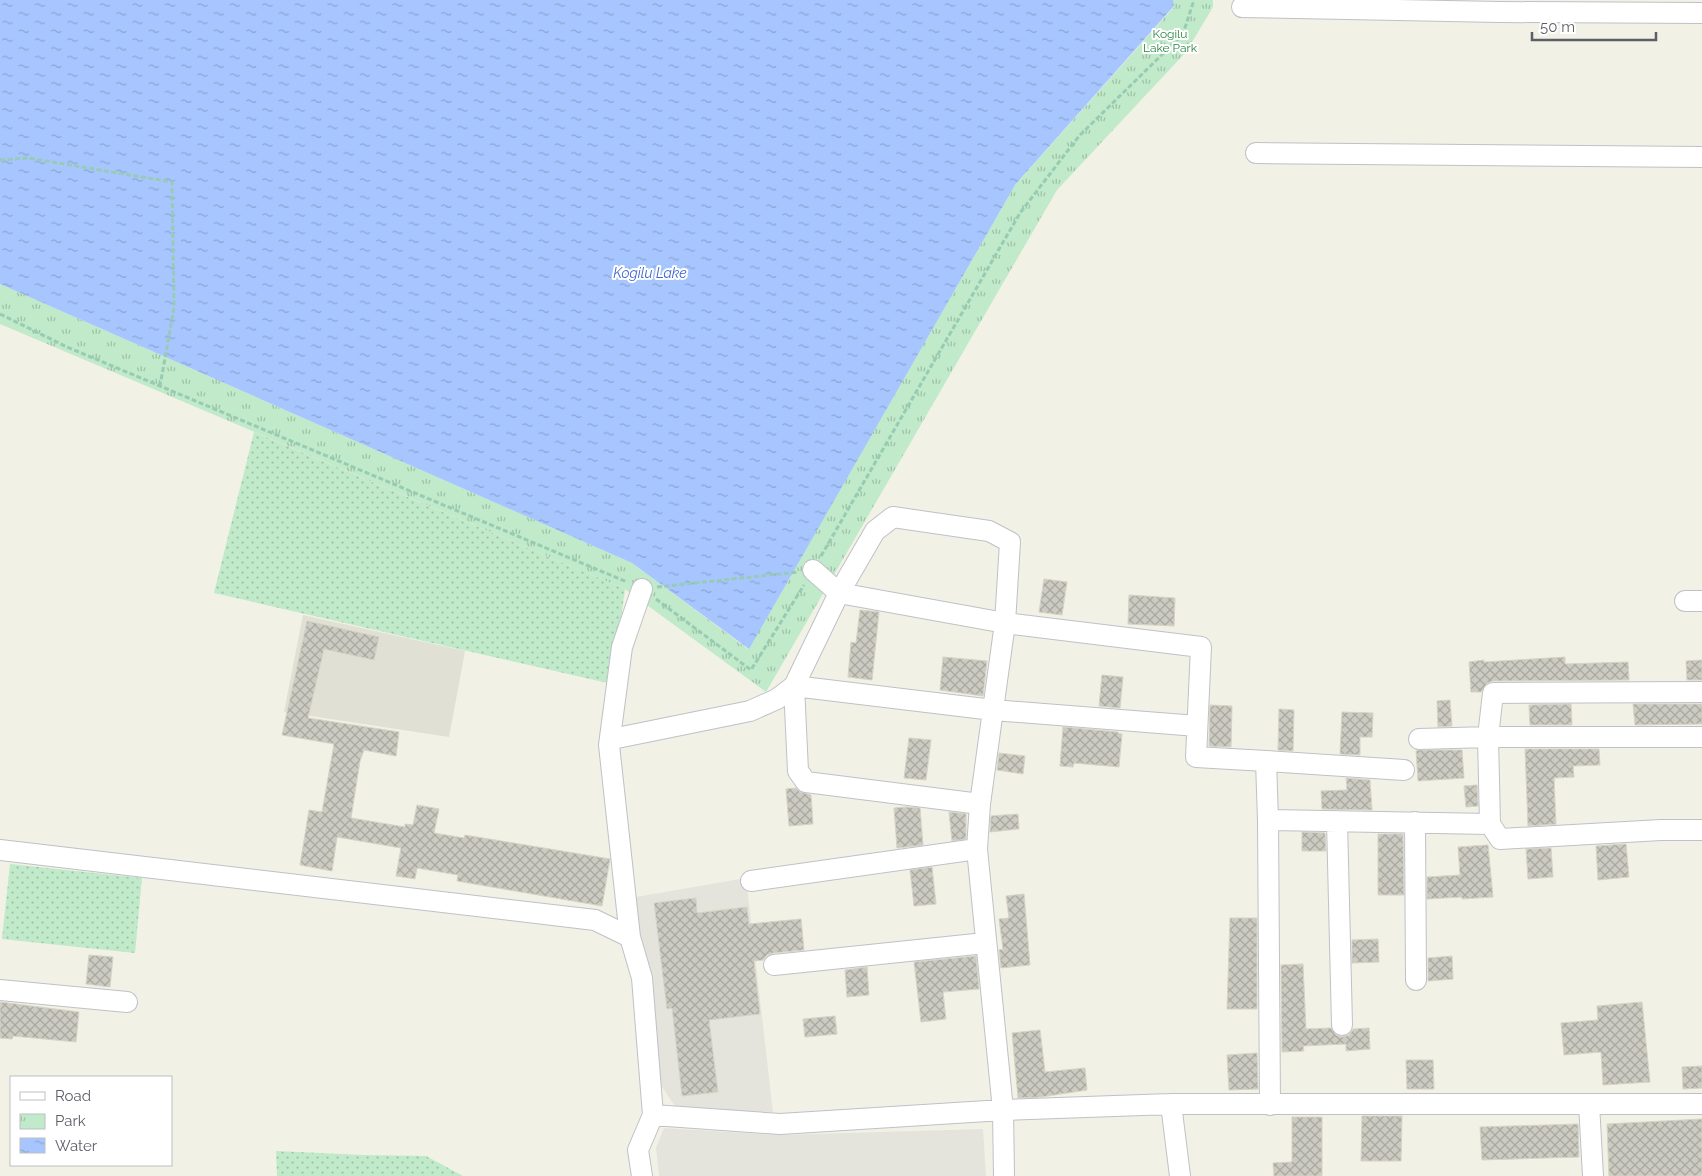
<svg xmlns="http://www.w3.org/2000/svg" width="1702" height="1176" font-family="Raleway,sans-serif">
  <defs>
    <pattern id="grass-dots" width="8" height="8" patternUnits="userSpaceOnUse" patternTransform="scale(1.25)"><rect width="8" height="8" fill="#c0eac9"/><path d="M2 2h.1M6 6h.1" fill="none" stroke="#9fc1a7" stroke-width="1.8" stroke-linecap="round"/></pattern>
    <pattern id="park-tufts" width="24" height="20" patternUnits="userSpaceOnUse" patternTransform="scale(1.25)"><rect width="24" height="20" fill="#c0eac9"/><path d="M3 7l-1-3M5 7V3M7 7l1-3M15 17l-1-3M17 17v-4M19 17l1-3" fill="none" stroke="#9fc1a7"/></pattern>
    <pattern id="water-ripples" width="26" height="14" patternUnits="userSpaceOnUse" patternTransform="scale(1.25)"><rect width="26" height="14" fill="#a7c6ff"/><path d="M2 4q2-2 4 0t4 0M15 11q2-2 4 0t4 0" fill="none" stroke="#8ba4d2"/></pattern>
    <pattern id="building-cross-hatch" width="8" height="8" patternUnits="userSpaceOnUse" patternTransform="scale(1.25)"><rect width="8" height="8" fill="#cccbc2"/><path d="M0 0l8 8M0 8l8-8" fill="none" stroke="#a9a8a1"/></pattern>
  </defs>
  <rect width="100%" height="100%" fill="#f1f1e5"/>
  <path fill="#e4e4dd" d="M746,878l27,234 -84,-1 -12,-2 -15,-22 -32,-189z
    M664,1128l114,7 205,-6 3,47h-327l-3,-28z"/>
  <path fill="#e1e0d4" d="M303,615l162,36 -16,86 -165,-25z"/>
  <path fill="url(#grass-dots)" d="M254,432l371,157 -13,95 -398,-91z
    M10,864l132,14 -7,75 -133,-14z
    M276,1151l87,4 63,1 37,20h-186z"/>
  <path fill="url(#park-tufts)" d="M1173,0h40v7l-27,45 -129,138 -291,502 -141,-103 -625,-265v-40l632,279 116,86 267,-464 159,-178z"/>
  <path fill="url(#water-ripples)" d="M0,0h1173l1,6 -159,179 -266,464 -117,-86 -632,-279z"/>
  <path fill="url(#building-cross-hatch)" stroke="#d6d4c3" d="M1044,579l23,3 -5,33 -23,-3z
    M1129,595l46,3 -1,28 -46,-2z
    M860,610l19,2 -7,68 -24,-3 3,-35 5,1z
    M307,621l72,16 -5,23 -50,-11 -16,69 91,14 -3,24 -32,-6 -4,11 -9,57 54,9v-3l8,1 4,-20 22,4 -5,24 30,5 1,-3 145,24 -8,47 -145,-25 1,-6 -41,-7 -2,11 -19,-3 5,-28 -64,-11 -5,34 -32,-6 9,-55 13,2 12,-68 -52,-9z
    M943,657l44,4 -4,35 -43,-6z
    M1565,657v7l63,-2 1,18 -136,1 -6,2 -6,9h-10l-2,-30 15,-2v2z
    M1702,660v20h-15l-1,-19z
    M1102,675l21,2 -3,31 -21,-2z
    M1450,700l2,26 -14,1 -1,-26z
    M1571,704l1,21h-42l-1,-20z
    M1633,704h69v20l-67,1z
    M1210,705l22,1 -1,41 -22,-1z
    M1279,709l15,1 -1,41 -15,-1z
    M1342,712l31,1 -1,24h-12v18l-20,-1z
    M1063,727l55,5v1l4,1 -3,33 -45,-4 -1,4 -13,-1z
    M909,738l22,2 -5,40 -22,-2z
    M1525,749h74l1,16 -27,1 1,11 -20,1 2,46 -28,2z
    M1416,750h46l2,28 -46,3z
    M999,753l26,3 -2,18 -26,-4z
    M1346,778l24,2 2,30 -50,-1 -1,-18 26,-1z
    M1477,785l1,21 -12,1 -2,-21z
    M796,788l4,4 11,3 2,29 -24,2 -3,-37z
    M907,807l13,1 3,37 -26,3 -3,-40z
    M949,812l17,2v25l-14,2z
    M1018,814l1,15 -29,3 1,-16z
    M1302,832l23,1 1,18h-24z
    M1378,834h25l1,61h-26z
    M1626,844l3,33 -31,3 -2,-34z
    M1488,845l5,52 -31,2v-2l-35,2v-22l33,-2 -2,-28z
    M1551,848l2,29 -25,2 -2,-30z
    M932,867l4,37 -22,2 -4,-36z
    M1024,894l6,71 -29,3 -2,-18 4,-1 -4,-30 10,-1 -3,-22z
    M696,898l1,15 50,-6 2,17 52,-5 3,31 -31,3 -6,2 -4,5 -9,1 6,53 -51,6 9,72 -36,4 -10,-88 -5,1 -13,-106z
    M1230,918h27v91h-30z
    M1378,939l1,23 -27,1v-23z
    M89,955l24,2 -3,30 -24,-3z
    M976,956l3,33 -36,3 3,27 -25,3 -7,-60z
    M1452,956l1,23 -25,2v-23z
    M1303,964l3,65 25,-1 5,7 6,2 7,-2 4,-6 16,-1 1,21 -24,2v-7l-43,2 1,5 -22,1 -1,-87z
    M867,967l2,28 -22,2 -2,-27z
    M0,1002l79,10 -3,30 -63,-6 -1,3 -12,-1z
    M1642,1002l8,80 -47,3 -2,-33 -37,3 -3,-32 37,-3 -1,-14z
    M835,1016l2,18 -32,3 -2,-18z
    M1040,1030l5,42 40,-4 2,22 -46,7 -23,1 -6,-65z
    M1257,1053l1,36 -29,1 -2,-35z
    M1406,1060h27l1,29h-27z
    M1702,1066v22l-19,1 -1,-22z
    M1362,1116h40l-1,45h-40z
    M1292,1117h30v59h-48l-1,-13 19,-1z
    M1702,1119v57h-93l-2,-52z
    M1578,1124l1,33 -97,3 -2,-33z"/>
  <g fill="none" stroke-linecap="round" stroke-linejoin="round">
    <defs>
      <path id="minor" d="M1242,7l257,5 203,1
        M1256,153l446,4
        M813,570l26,23 166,30 -25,181 -3,45
        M1685,601h17
        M794,686l4,85 8,11 174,22
        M1197,726l-204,-16 -199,-24 45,-93 36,-62 18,-14 96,14 21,11 -5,81 196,24 -5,110 70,4
        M1702,737h-214l2,87 10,15 161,-9h41
        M617,738l133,-27 27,-12 17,-13
        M1419,739l69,-2 5,-44 209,-1
        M1268,820l222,4
        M1337,821l5,204
        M1415,822l1,158
        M0,850l595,70 35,17 12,41 11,137 127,9 223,-14 168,-6h531
        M751,881l226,-32 26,261 1,66
        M630,937l-21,-192 13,-98 20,-58
        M774,965l211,-22
        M0,990l127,12
        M1171,1104l9,72
        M1589,1104l4,72
        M1270,1105l-2,-285 -2,-59 138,9
        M642,1176l-4,-26 15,-35"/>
    </defs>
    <use href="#minor" stroke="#bfc1c7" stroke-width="22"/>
    <path stroke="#97cbb2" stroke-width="3" stroke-dasharray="5 2.5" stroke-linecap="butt" d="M0,160l28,-2 144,24 2,126 -14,78
      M0,314l67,33 560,235
      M821,556l199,-343 59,-77 104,-102 11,-34
      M657,587l141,-15
      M656,599l95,71 53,-85"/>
    <use href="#minor" stroke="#fff" stroke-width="20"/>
  </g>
  <g text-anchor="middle" stroke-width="4" stroke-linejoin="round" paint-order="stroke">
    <g font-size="12" fill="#2d8644" stroke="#fff">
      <text x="1170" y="38">Kogilu<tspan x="1170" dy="14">Lake Park</tspan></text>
    </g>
    <g font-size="14" font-style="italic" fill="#3d65cf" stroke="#fff">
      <text x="650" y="278">Kogilu Lake</text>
    </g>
  </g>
  <rect x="10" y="1076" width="162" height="90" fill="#ffffff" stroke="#bebfc2"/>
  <rect x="20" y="1092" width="25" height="8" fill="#ffffff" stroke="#bebfc2"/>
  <text x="55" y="1101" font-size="15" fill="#5d5f67">Road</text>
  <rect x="20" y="1114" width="25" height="15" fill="url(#park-tufts)" stroke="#bebfc2"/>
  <text x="55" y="1126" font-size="15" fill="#5d5f67">Park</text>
  <rect x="20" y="1138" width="25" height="15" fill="url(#water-ripples)" stroke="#bebfc2"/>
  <text x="55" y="1151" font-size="15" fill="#5d5f67">Water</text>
  <path d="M1532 32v8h124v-8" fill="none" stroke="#5d5f67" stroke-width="2.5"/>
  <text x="1540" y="32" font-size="15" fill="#5d5f67" stroke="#ffffff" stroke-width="4" paint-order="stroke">50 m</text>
</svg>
